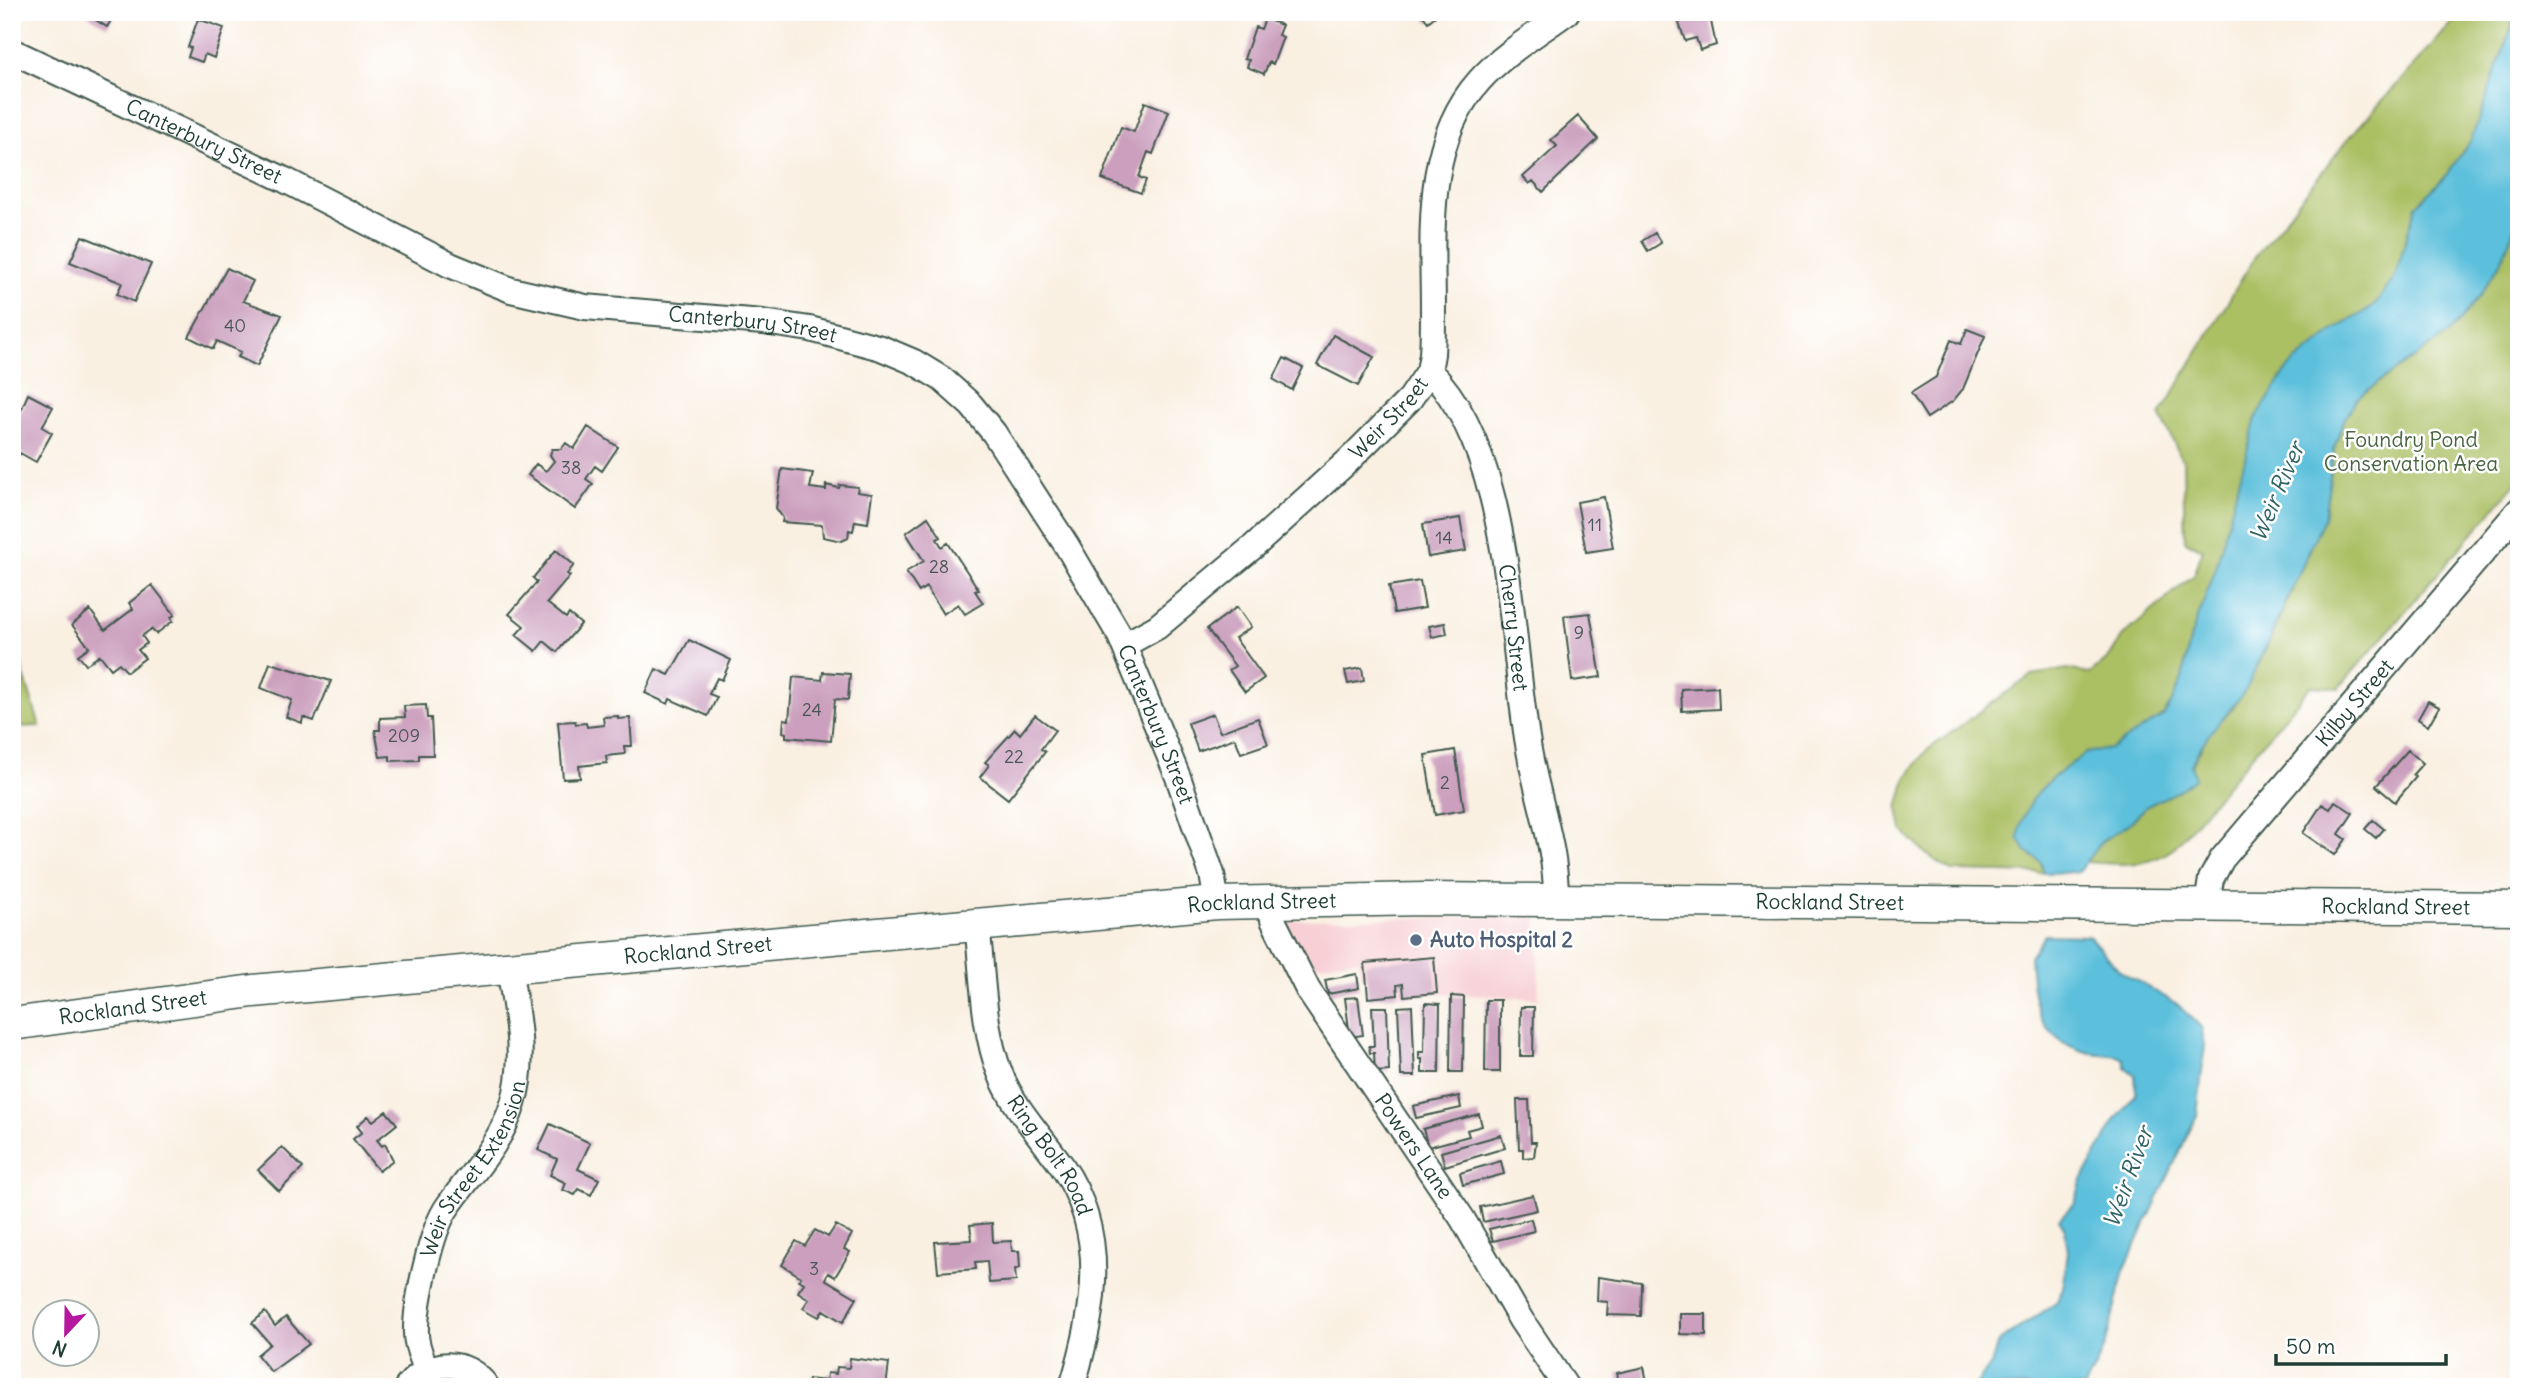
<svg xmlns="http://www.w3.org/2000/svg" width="2531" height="1399" font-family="Delius,sans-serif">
  <rect width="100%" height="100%" fill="#fff"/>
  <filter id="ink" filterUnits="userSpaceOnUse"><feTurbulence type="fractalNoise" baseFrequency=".0143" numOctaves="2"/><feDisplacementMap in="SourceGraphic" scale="14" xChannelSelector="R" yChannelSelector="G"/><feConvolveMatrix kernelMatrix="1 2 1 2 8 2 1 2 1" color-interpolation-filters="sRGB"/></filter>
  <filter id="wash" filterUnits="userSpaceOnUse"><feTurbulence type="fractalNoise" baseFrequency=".00686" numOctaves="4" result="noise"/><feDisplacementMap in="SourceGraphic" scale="28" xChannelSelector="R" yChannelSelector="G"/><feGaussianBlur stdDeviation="1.57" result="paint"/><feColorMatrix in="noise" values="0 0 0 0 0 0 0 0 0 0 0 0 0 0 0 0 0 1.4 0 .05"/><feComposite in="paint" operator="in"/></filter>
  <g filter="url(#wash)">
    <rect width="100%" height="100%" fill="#f9f0e2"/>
    <path fill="#f7cfd4" d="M1537,916l2,83 -102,-6 -69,5 -2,-22h-5l-3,-17 -52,8 -21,-47z"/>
    <path fill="#abbf63" stroke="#657e4c" stroke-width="2" d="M2462,12h55l-46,128 -24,34 -31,33 -22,72 -21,28 -40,24 -118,240 -24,65 -9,43 -10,23 -8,13 -54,35 -24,3 -35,26 -19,20 -10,22 3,29 16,12 3,11 -92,-2 -26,-17 -24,-24 -4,-22 8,-30 20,-27 77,-56 29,-20 36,-6 22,5 19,-16 13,-21 72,-62 9,-26 -18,-8 -2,-80 -23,-46 93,-155 95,-121z
      M2519,217v263l-180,208 -28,-2 -138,163c-27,20 -55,15 -87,13l14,-20 29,-18 18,-18 31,-15 33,-62 22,-21 28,-48 63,-142 10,-69 9,-27 14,-24 92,-65 30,-36 21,-33z
      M12,638l28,88 -28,1z"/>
    <path fill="#5cbfdb" stroke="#3e7e88" stroke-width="2" d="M2517,12l2,205 -19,47 -21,33 -30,36 -92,65 -14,24 -9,27 -10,69 -77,170c-21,30 -40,42 -56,77l4,13 -17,13 -31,15 -18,18 -28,18 -23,30 -34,1 -3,-11 -16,-12 -7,-13 4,-16 10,-22 19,-20 35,-26 24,-4 54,-34 8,-13 10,-23 9,-43 24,-65 41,-153 33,-51 44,-36 40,-24 21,-28 22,-73 31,-32 24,-34z
      M2045,935l44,1 31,35 59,34 22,22 4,18 -8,70 -73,155 -19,77 -20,40h-111l17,-22 7,-23 58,-39 7,-14 5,-37 -3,-23 -6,-10 16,-16 6,-21 34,-61 21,-28 -1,-18 -10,-8 -2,-9c-13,-5 -25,-3 -37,-6 -50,-14 -53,-51 -56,-96z"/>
    <g id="blocks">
      <path fill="#cb9fbd" d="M83,12h33l-9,15z
        M1420,12h20l-12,10z
        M1682,12h27l7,33 -16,5 -4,-12 -11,3 -9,-27z
        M198,19l26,9 -10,30 -9,-4 -3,8 -14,-5 3,-9 -3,-1z
        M1265,19l17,6 -4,10 5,2 -10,27 -4,-2 -5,12 -17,-7 2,-7 -5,-1 11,-32 6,2z
        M1145,102l24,9 -16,43 -5,-2 -9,25 7,3 -5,13 -39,-14 19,-52 13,5z
        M1578,116l20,23 -55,53 -10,-11 -4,3 -6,-7 34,-31 -6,-6z
        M1655,233l6,10 -13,8 -6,-10z
        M82,236l69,28 -17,38 -17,-8 5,-11 -52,-21z
        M227,268l26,13 -10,20 39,14 -25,51 -19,-9 3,-5 -24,-11 -4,8 -24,-12z
        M1967,329l18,7 -22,53 -10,12 -26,17 -16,-25 25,-16 15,-37 10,4z
        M1333,335l41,22 -16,29 -41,-21z
        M1284,358l19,10 -11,22 -19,-11z
        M28,394l25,13 -11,20 10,6 -16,29 -16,-9 -4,6 -4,-2v-26z
        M588,427l30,20 -16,24 -7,-5 -9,13 7,5 -18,25 -47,-34 8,-11 10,7 8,-10 -4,-6 2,-6h9l5,-6 8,6z
        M782,469l31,4 -3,15 16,2v-5l13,3 1,-3 18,2 -1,5 15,2 -4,29 -13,-2 -2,10 -4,-1 -1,8 -6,3 -19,-4 -1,-12 -40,-3 1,-4 -7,-10z
        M1604,497l9,51 -27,4 -9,-50z
        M928,517l13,20 -4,2 5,8 6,-4 31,47 -4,1 8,12 -18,11 -7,-10 -15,10 -17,-27 -7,5 -13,-20 18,-11 -18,-28z
        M1460,518l6,33 -38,6 -5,-33z
        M556,550l18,15 -7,9 3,2 -23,27 19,15 3,-4 12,10 -24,28 -13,-11 -8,10 -20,-16 8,-9 -15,-12 28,-32 -4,-4z
        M1420,581l5,27 -31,5 -5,-27z
        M152,585l23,30 -4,2 2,4 -17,13 -5,-5 -9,7 5,7 -9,7 7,8 -18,14 -8,-9 -8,6 -11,-14 -14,10 -8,-10 11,-8 -17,-22 18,-15 15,20 28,-21 -4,-6z
        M1237,607l14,20 -16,11 29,40 -19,14 -16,-22 6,-4 -28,-37z
        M1590,613l11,64 -29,4 -8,-65z
        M1445,623l2,11 -15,3 -3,-11z
        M689,640l42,20 -9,20 -5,-2 -8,16 8,3 -9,19 -38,-17 -2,5 -23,-11 11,-24 13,6z
        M270,663l61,18 -17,40 -11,-4 -1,6 -16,-6 6,-17 -31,-12z
        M1362,668l2,13 -16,3 -3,-13z
        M823,672l27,2 -2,26 -13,-1 -4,42 -45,-4v-4l-3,-1 1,-13 5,1 4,-43 29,3z
        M1718,687l1,22 -37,2 -1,-22z
        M2428,701l11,6 -11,19 -10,-7z
        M426,705l1,13h4l2,37h-14v5l-29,1v-5l-10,1 -5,-27h5v-12l25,-1 -1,-11z
        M1213,714l7,18 38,-14 10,26 -27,9 -6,-15 -37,13 -10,-28z
        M1035,715l20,15 -14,19 4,3 -37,47 -28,-22 9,-12 -4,-3 30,-33 5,5z
        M618,716v3l12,-1 2,28h-8l1,8 -19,2 1,7 -28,3 1,12 -17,1 -5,-57 17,-1 1,3 10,-1 1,4 17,-2 -1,-8z
        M1455,750l9,60 -29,5 -10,-60z
        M2408,750l15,13 -10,11 3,3 -21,25 -19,-16z
        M2335,801l18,12 -14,21 7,5 -11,16 -32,-22 19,-29 8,5z
        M2373,820l11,9 -8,9 -11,-9z
        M1434,957l3,36 -33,3 -1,-12 -6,1 1,10 -30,3 -3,-35z
        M1357,974l2,14 -31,6 -3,-14z
        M1451,996l13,1 -1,75h-13z
        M1358,997l5,38 -13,2 -5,-39z
        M1486,1000h14v72h-15z
        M1425,1003l15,1 -1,69h-17v-14h-3v-7h5z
        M1412,1006l3,70h-14l-3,-69z
        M1372,1007h15l2,64 -14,1 -1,-19h-4l-1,-7h5z
        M1521,1007h13l-1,49h-13z
        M1459,1096l2,12 -45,10 -3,-12z
        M1517,1100h12l2,42h5l-2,15 -11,1v-9h-4z
        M386,1111l11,13 -20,16 5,6 3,-2 8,16 -14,11 -26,-32 9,-7 -5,-6 11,-10 5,5z
        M1479,1114l3,12 -15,4 2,6 -41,11 -5,-18z
        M550,1124l40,19 -12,26 21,10 -8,16 -12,-6 -4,6 -12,-5 3,-7 -16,-8 7,-16 -19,-9z
        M1501,1135l4,13 -60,18 -4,-14z
        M282,1147l21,21 -24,23 -21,-21z
        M1501,1161l3,13 -41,11 -3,-12z
        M1533,1195l4,15 -54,12 -3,-15z
        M1531,1219l3,12 -41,10 -4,-12z
        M992,1223l1,19 18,-1 1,10h7l1,17 -5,1 1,12 -27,2 -2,-22 -12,1 1,7 -38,3 -3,-30 37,-2 -2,-15z
        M836,1225l16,9 -8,15 6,3 -15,25 -7,-4 -3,6 32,19 -14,24 -20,-12 -4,7 -16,-9 6,-9 -11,-7 6,-9 -5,-3 2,-3 -19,-12 14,-24 9,5 10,-16 13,7z
        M1598,1277l44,6 -1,33 -34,-1 1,-13 -11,-1z
        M265,1312l10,14 11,-9 23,27 -38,28 -14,-17 13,-11 -18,-21z
        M1680,1314h26v21l-26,-1z
        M850,1358l39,5 -3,24 -19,-2v-4l-14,-1 -1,7h-45l1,-8 18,2 1,-8 9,1 1,-7 12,1z
        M1644,1367l4,20h-28l-3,-14z"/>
    </g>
  </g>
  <g filter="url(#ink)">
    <use href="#blocks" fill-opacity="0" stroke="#40584e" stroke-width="2"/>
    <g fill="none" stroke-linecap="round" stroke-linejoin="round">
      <defs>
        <g id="minor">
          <path id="s1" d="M12,51l273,129 165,85 61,25 74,17 178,15 47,7 71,19 33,14 28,17 29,26 23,28 73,113 53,90 58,141 34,97 5,29"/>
          <path id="s2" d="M1429,371c83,80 80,262 99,373 8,52 29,103 28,156"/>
          <path id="s3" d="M1124,645l33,-18 97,-81 93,-84 63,-63 19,-28 3,-17c6,-88 -18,-200 47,-273 24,-27 58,-47 88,-69"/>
          <path id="s4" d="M1271,902l2,18 35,70 154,228 59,102 45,67"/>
          <path id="s5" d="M2207,905l4,-26 11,-20 297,-349"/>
          <path id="s6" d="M977,925c6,47 5,102 23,148 13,34 41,63 62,93 47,69 33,146 10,221"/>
          <path id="s7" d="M426,1369c-4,-11 -10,-23 -10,-35 -1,-29 15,-105 32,-128 24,-34 52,-61 65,-102 14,-46 3,-91 -4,-137"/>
          <path d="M407,1387c22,-28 59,-30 80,0"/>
        </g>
        <g id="major">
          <path id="s8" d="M12,1024l241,-33 964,-88 207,-4 1095,9"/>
        </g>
      </defs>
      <use href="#minor" stroke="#40584e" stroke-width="28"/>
      <use href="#major" stroke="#40584e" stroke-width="35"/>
      <use href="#minor" stroke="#fff" stroke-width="24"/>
      <use href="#major" stroke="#fff" stroke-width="32"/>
    </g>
  </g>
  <circle fill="#5c6f8a" stroke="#fff" stroke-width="2.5" cx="1416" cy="940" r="7"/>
  <g text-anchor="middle" stroke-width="5" stroke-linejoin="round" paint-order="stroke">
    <g font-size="18" fill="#4a5656">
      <text x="235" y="332">40</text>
      <text x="571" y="474">38</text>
      <text x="1595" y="531">11</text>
      <text x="1444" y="544">14</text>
      <text x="939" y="573">28</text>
      <text x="1579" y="639">9</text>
      <text x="812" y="716">24</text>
      <text x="404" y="742">209</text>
      <text x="1014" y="763">22</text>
      <text x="1445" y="789">2</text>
      <text x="814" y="1275">3</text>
    </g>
    <g font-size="21" fill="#1f3d34" stroke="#fff">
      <text dy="7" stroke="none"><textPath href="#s1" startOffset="212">Canterbury Street</textPath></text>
      <text dy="7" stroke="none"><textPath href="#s1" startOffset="798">Canterbury Street</textPath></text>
      <text dy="7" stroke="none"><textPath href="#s3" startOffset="350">Weir Street</textPath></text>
      <text dy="7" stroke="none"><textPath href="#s2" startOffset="275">Cherry Street</textPath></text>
      <text dy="7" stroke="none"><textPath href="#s5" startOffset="254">Kilby Street</textPath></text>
      <text dy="7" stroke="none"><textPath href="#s1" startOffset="1407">Canterbury Street</textPath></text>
      <text dy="7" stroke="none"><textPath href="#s8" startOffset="1824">Rockland Street</textPath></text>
      <text dy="7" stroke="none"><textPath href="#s8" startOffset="1256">Rockland Street</textPath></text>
      <text dy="7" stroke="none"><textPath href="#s8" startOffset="2390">Rockland Street</textPath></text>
      <text dy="7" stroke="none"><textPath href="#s8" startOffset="690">Rockland Street</textPath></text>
      <text dy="7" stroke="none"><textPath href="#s8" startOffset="122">Rockland Street</textPath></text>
      <text dy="7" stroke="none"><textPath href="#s4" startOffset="285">Powers Lane</textPath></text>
      <text dy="7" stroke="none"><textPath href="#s6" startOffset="247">Ring Bolt Road</textPath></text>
      <text dy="7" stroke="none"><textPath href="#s7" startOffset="215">Weir Street Extension</textPath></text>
    </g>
    <g font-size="21" fill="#496442" stroke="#fff">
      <text x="2411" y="447">Foundry Pond<tspan x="2411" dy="24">Conservation Area</tspan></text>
    </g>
    <g font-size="21" font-weight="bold" fill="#4e5e75" stroke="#fff" text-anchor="start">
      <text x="1430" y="947">Auto Hospital 2</text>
    </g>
    <g font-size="23" font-style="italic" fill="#316466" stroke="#fff">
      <text transform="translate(2277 492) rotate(-67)" y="8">Weir River</text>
      <text transform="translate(2128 1177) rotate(-70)" y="8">Weir River</text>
    </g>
  </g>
  <rect width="2531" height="1399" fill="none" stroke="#fff" stroke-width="42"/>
  <g transform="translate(66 1333) rotate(202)"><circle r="33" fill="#ffffff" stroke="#a5b1ae" stroke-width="2"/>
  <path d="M0-5L12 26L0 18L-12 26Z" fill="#b5179e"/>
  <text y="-10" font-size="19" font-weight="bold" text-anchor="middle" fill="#1f3d34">N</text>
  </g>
  <path d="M2276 1354v10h170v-10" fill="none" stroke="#1f3d34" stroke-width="3.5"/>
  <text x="2286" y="1354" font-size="21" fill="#1f3d34" stroke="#ffffff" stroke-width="5" paint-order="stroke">50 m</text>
</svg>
